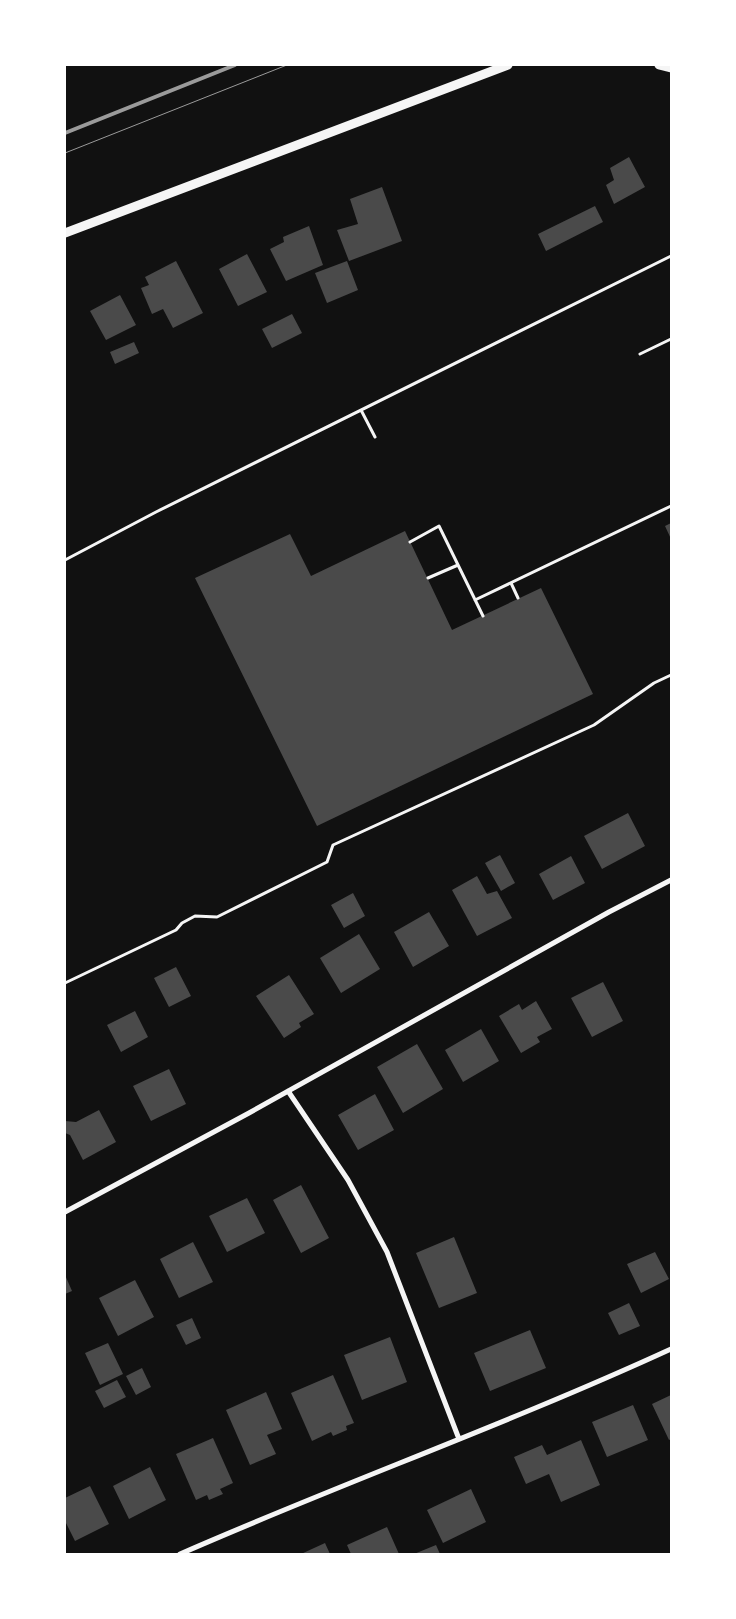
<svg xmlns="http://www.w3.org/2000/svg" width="736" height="1619" font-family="'IBM Plex Sans',sans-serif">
  <rect width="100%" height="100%" fill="#111"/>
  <path fill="#4a4a4a" d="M629,157l16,30 -31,17 -8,-19 8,-5 -4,-12z
    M382,187l20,54 -53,20 -12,-31 21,-6 -8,-25z
    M595,206l8,16 -57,29 -8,-17z
    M309,226l14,39 -37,16 -16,-32 14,-7 -1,-5z
    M247,254l20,38 -29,14 -19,-37z
    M176,261l27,52 -30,15 -10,-19 -11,5 -11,-26 8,-3 -4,-8z
    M347,261l11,29 -31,13 -12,-30z
    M120,295l16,30 -30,15 -16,-29z
    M292,314l10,19 -30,15 -10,-19z
    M134,342l5,11 -24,11 -5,-12z
    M671,523v16l-6,-13z
    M405,531l47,99 89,-42 52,106 -276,132 -122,-248 95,-44 21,42z
    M628,813l17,33 -43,23 -18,-33z
    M500,855l15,28 -14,8 -16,-28z
    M571,856l14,27 -32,17 -14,-26z
    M477,876l10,18 10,-3 15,27 -35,18 -25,-46z
    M353,893l12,23 -21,12 -13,-23z
    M429,912l20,34 -36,21 -19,-35z
    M359,934l21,35 -39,24 -21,-35z
    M176,967l15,29 -22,11 -15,-29z
    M289,975l25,39 -15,9 2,4 -17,11 -28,-42z
    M603,982l20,39 -31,16 -21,-39z
    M536,1001l16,28 -15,8 3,5 -19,11 -22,-37 20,-12 3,6z
    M135,1011l13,26 -27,15 -14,-27z
    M481,1029l18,32 -36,21 -18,-32z
    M417,1044l26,45 -40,24 -26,-46z
    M169,1069l17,35 -35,17 -18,-35z
    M375,1094l19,36 -36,20 -20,-35z
    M99,1110l17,32 -33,18 -13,-25 -5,-2v-12l11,1z
    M301,1185l28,53 -28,15 -28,-53z
    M247,1198l18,35 -38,19 -18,-36z
    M454,1237l23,56 -38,15 -23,-55z
    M193,1242l20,40 -34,16 -19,-39z
    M655,1252l14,27 -28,14 -14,-29z
    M65,1275l7,16 -7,3z
    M135,1280l19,37 -36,19 -19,-38z
    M629,1303l11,23 -21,9 -11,-22z
    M192,1318l9,20 -15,7 -10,-20z
    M530,1330l16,38 -56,23 -16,-38z
    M390,1337l17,45 -45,18 -18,-45z
    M108,1343l15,31 -23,11 -15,-32z
    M142,1368l9,19 -15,8 -10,-19z
    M333,1375l21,48 -8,3 1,4 -14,6 -2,-4 -19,9 -21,-48z
    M117,1380l9,17 -22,11 -9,-17z
    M266,1392l16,37 -15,6 9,19 -26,11 -24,-55z
    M671,1395v44l-2,1 -17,-36z
    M633,1405l15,35 -41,17 -15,-35z
    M213,1438l20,45 -13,6 3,5 -14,6 -2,-5 -11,5 -20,-46z
    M581,1440l19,45 -39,17 -12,-28 -23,10 -12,-27 28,-12 5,10z
    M150,1467l16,33 -37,19 -16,-33z
    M90,1486l19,38 -34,17 -10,-20v-23z
    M471,1489l15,33 -43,21 -16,-33z
    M387,1527l12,27h-48l-4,-9z
    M325,1543l5,11h-29z
    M436,1545l4,9h-26z"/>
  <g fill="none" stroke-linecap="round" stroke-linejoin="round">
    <path stroke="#f5f5f5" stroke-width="3" d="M640,354l31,-15
      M361,410l14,27
      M410,542l29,-16 44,90
      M65,560l91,-48 515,-256
      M428,578l30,-13
      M511,583l7,15
      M475,600l196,-94
      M65,983l111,-53 6,-7 13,-7 22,1 110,-55 6,-17 261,-120 60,-42 17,-8"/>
    <path stroke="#f5f5f5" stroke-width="5" d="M288,1091l60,89 39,72 72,187
      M65,1212l184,-99 360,-201 62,-32
      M180,1554c162,-71 330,-131 491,-205"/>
    <path stroke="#f5f5f5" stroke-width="9" d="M659,65l12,3
      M65,233l443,-168"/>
    <path stroke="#9a9a9a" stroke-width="1" d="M65,153l222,-88"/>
    <path stroke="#9a9a9a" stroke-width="4" d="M65,133l170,-68"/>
  </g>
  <rect width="736" height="1619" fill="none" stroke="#ffffff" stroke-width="132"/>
</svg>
